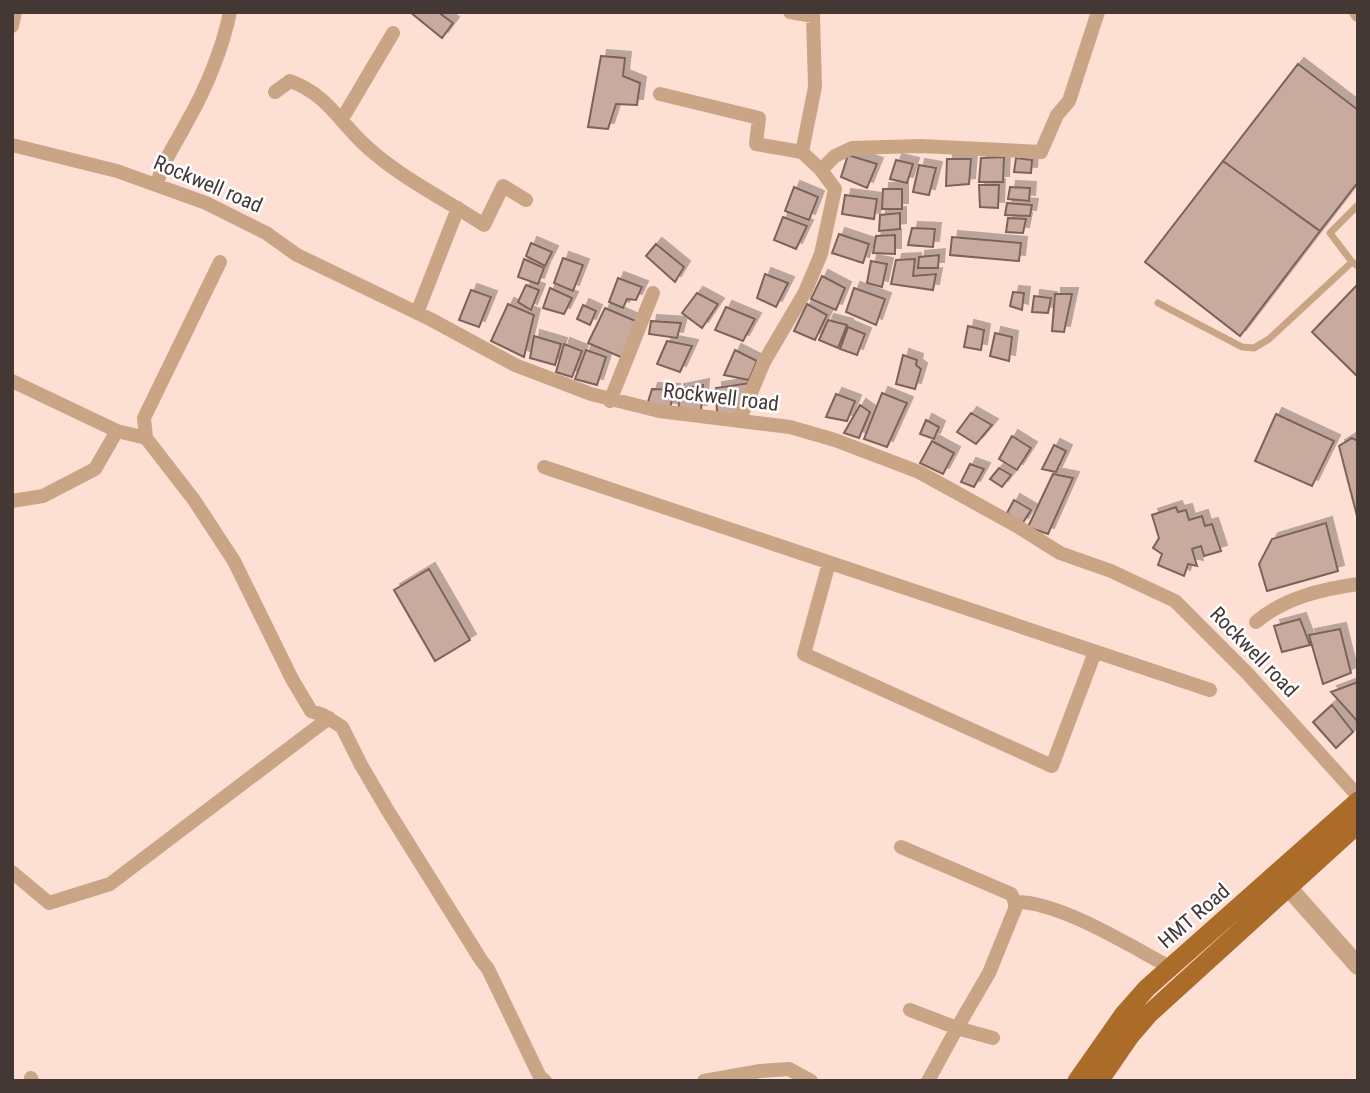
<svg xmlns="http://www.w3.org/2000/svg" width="1370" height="1093" font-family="'Roboto Condensed',sans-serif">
  <defs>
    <filter id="shadow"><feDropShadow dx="6" dy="-6" stdDeviation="0" flood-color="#0004"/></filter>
  </defs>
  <rect width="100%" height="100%" fill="#fedfd4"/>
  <path fill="#c8aa9f" stroke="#7d6259" stroke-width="2" filter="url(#shadow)" d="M410,12h28l15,11 -11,15z
    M601,56l24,2 -2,18 17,7 -3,22 -21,-1 -8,25 -20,-2z
    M1298,64l60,46v72l-38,49 -97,-70z
    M848,155l29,9 -10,24 -26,-11z
    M1004,157l-1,25h-24l2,-24z
    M1016,158l16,2 -1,13 -17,-1z
    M947,159h24l-2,25 -23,2z
    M896,160l17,4 -6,19 -17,-4z
    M1223,161l97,70 -80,105 -95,-74z
    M919,165l17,3 -7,27 -16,-3z
    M979,185h20l-1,23 -18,-1z
    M794,187l24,10 -9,23 -24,-9z
    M1010,187l20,1 -1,13 -21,-2z
    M883,189h19v20h-20z
    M845,195l32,4 -3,20 -32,-5z
    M1007,203l25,2 -2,11 -25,-1z
    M900,213v16l-21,2 1,-16z
    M783,217l24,9 -11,23 -22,-9z
    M1008,218l18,1 -3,14 -17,-1z
    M912,228l23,1 -2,18 -25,-2z
    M839,234l30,10 -6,19 -31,-10z
    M895,235v19l-22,-1 3,-17z
    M952,237l69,6 -2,18 -69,-6z
    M531,243l21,9 -7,14 -19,-10z
    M656,244l28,23 -9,15 -29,-26z
    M939,255l-1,13h-20l1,-11z
    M563,258l20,7 -10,26 -19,-8z
    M524,259l20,9 -6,16 -20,-7z
    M915,259l-2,17 23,-2 -3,16 -42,-6 5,-24z
    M871,261l16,3 -5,23 -15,-4z
    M765,274l23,9 -12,24 -19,-9z
    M822,276l23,12 -9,22 -25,-11z
    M618,278l24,9 -6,13 -9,-1 -4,9 -14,-6z
    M1358,284v93l-46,-45z
    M526,285l13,5 -8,20 -13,-8z
    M550,288l22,10 -8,16 -21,-6z
    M854,288l31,11 -9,26 -30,-13z
    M471,290l20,7 -12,30 -20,-7z
    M1013,292l11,1 -2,17 -12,-4z
    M697,293l21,11 -16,24 -20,-15z
    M1055,294h17l-8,38 -12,-1z
    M1034,296l17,2 -3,15 -16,-1z
    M508,304l26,11 -10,42 -33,-16z
    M807,304l20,11 -12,25 -21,-9z
    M583,305l13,6 -6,14 -13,-6z
    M726,307l29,12 -12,22 -28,-11z
    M605,308l33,14 -15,36 -35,-15z
    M828,320l19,5 -9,23 -19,-8z
    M651,321l30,2 -4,15 -28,-4z
    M968,326l16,4 -3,20 -17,-3z
    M848,327l17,7 -8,21 -17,-6z
    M995,333l17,4 -3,24 -19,-5z
    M534,336l27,8 -6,21 -25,-7z
    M667,341l25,5 -12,26 -23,-8z
    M564,344l18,7 -10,26 -16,-5z
    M586,350l20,7 -9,28 -22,-6z
    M735,350l22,11 -8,19 -25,-5z
    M903,355l14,5 -1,5 5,4 -6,20 -19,-5z
    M750,383l-13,33 -20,-3 -1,-25z
    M703,385l-2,26 -22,-1 -1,-20z
    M652,389l22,1 -4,19 -23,-4z
    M882,393l25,10 -20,44 -23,-8z
    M836,394l19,7 -8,20 -21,-4z
    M860,405l10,7 -11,26 -15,-5z
    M971,413l21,12 -16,19 -19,-12z
    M1276,414l58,27 -22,45 -57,-25z
    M926,420l13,7 -5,12 -14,-5z
    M1012,436l19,12 -14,22 -18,-11z
    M1352,438l6,3 -1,75 -18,-70z
    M932,441l22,12 -11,21 -23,-11z
    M1054,445l12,6 -10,21 -14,-3z
    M970,464l14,5 -10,18 -13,-5z
    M999,468l12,7 -9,12 -12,-8z
    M1053,474l20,4 -25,56 -20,-7z
    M1014,500l17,10 -9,14 -15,-11z
    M1176,507l2,5 8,-2 3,10 13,-4 3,10 7,-2 9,27 -17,5 -3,-10 -9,3 5,17 -9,-2 -4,12 -26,-11 4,-11 -9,-6 6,-10 -7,-23z
    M1326,523l12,48 -71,20 -8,-27 13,-25z
    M429,569l41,71 -35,21 -41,-71z
    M1300,619l10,26 -28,7 -8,-26z
    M1340,629l11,44 -28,11 -14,-49z
    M1358,682v40l-27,-30z
    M1332,705l21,27 -17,16 -23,-26z"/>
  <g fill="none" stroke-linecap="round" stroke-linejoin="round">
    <path stroke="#c9a586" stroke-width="7" d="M1352,262l-22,-29 28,-28
      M1158,303l84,44 12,1 15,-9 83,-77 6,4"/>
    <path stroke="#c9a586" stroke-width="14" d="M1356,12l2,3
      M12,26l3,-14
      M275,92l15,-11c37,13 50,42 77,66 34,31 79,53 117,78l19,-39 23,14
      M660,94l99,24 -3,26 46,8
      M342,119l51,-86
      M12,145l105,26 89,32 60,30 31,22 133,64 85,46 76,29 68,17 131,16 45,13 84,32 98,54 43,27 51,18 64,30 73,73 110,122
      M821,170l14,-14 17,-8 68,-2 121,6 16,-37 12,-14 29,-89
      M157,184c6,-24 20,-42 31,-64 18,-31 35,-73 42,-108
      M220,262l-76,156 2,20 48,62 40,61 58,118 19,32 12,4 19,12 19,38 27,46 93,149 7,9 52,108 5,4
      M417,313l41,-105
      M12,381l105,50
      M610,401l43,-108
      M739,421l25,-59 41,-70 16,-38 14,-65 -14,-19 -19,-18 13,-65 -2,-71 -23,-4
      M544,467l666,223
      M12,501l31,-5 52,-27 22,-38 29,7
      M829,563l-25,91 248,112 43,-114
      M1256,622c28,-24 66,-33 102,-38
      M901,847l110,47 4,8v7l-26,64 -32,55 36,10
      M12,872l37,31 61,-19 219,-166
      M1015,902c44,-1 115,44 155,65
      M910,1010l47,18 -29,53
      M31,1078l1,3
      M704,1081l56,-10 29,-2 22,12"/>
    <path stroke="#c9a586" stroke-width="18" d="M1279,877l79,89"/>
    <path stroke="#ab6b29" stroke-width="19" d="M1077,1081l47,-67 23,-26 211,-187
      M1099,1081l31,-45 19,-22 209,-190"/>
  </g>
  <g text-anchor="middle" stroke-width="5" stroke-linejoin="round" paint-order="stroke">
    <g font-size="21" fill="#443834" stroke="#fff">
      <text transform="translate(208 184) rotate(23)" y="7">Rockwell road</text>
      <text transform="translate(721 397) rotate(7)" y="7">Rockwell road</text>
      <text transform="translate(1254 652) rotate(46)" y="7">Rockwell road</text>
      <text transform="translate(1194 916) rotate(-41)" y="7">HMT Road</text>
    </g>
  </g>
  <rect width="1370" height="1093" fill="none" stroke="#443834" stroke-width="28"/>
</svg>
